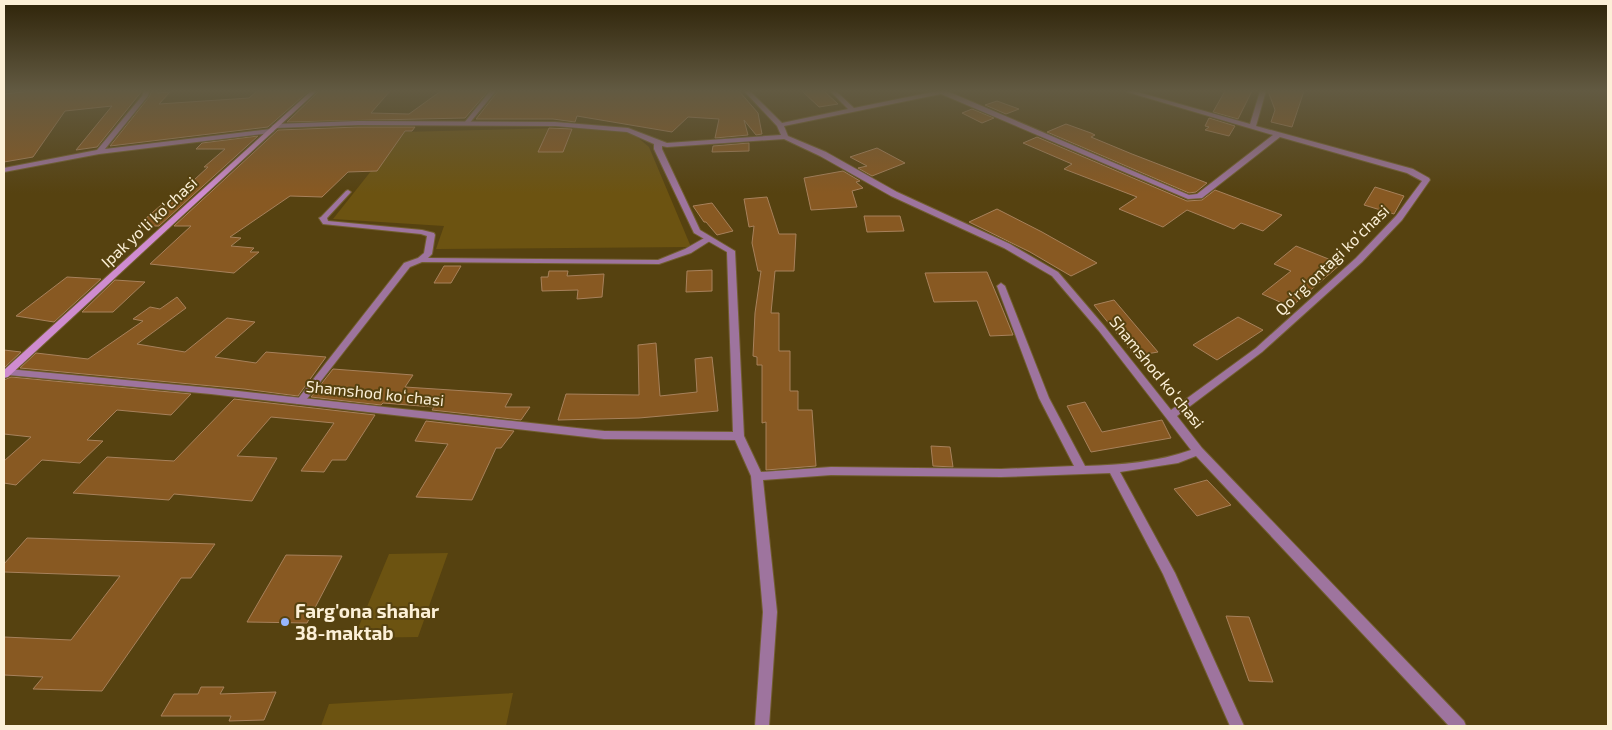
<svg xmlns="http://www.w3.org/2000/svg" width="1612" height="730" font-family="'Exo 2',sans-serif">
  <rect width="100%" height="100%" fill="#564210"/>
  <path fill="#6c5311" d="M563,128l60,3 13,5 13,11 42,100 -255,2 8,-23 -111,-7 69,-87z
    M448,553l-30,84 -64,1 35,-84z
    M513,693l-7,33h-185l8,-22z"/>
  <path fill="#885922" stroke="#a7815b" d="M32,91h110l-45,56 -21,3 36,-44 -47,5 -32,46 -29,5v-68z
    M152,91h5v2l13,-1 -11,12 90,-6 8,-7h52l-41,36 -158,19 39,-49z
    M319,91h71l-19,22 38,1 32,-23h47l-23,27 -178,4z
    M498,91h241l19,22 4,21 -6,1 -12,-15 4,15 -33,3 4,-19 -31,-2 -16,15 -95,-16 -2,6 -22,-3h-77z
    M802,91h22l14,13 -19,3z
    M1225,91h27l-14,28 -25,-7z
    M1268,91h36l-12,36 -21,-5 4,-12z
    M997,101l22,8 -13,5 -21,-9z
    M972,109l22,9 -12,5 -20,-10z
    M1209,118l26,8 -6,10 -24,-6 4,-3 -4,-1z
    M1066,124l25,9 4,2 -4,2 41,17 75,29 -11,9 -7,1 -142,-61z
    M358,127h57l-3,4h-7l-28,40 -29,1 -26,25 -32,-1 -60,41 11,1 -10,8 23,2 -4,4h9l-25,21 -84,-9 41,-38h-17l104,-96z
    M549,128l23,1 -9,23h-25z
    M258,136l-99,90h-22l23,-20h6l42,-39h-4l21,-18h-29l6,-6z
    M1037,137l150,64 15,-1 13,-10 67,25 -19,16 -22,-8 -7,6 -47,-19 -24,17 -44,-18 18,-12 -73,-28 8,-5 -49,-21z
    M749,143v8l-37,1 1,-6z
    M877,148l28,15 -33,13 -14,-8 9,-2 -17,-9z
    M843,171l17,10 -4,1 7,6 -11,3 5,16 -46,3 -7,-32z
    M1375,187l29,9 -10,18 -30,-9z
    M767,197l12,37h17l-2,37h-19l-4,42h8v38h11v40h8v19h14l4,56 -50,4v-48l-4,1v-58h-5v-8l-4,-1 2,-43 6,-42h-3l-6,-28 2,-17 -5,1 -5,-28z
    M712,203l21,28 -16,4 -11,-13h-2l-11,-16z
    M997,209l45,23 55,31 -26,13 -41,-24 -61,-30z
    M864,216h36l4,15 -37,1z
    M1296,246l45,18 -50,43 -29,-13 29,-23 -17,-7z
    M444,266h17l-10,17h-17z
    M712,270v21l-26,1 1,-21z
    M549,271h19l-1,5 37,-2 -2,23 -25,2 1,-9 -36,1 -1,-14h7z
    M987,272l13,31 13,32 -23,1 -13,-35 -43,1 -9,-29z
    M67,277l34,2 -47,43 -38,-6z
    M115,280l30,2 -32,30h-31z
    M177,297l9,11 -49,36 48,8 42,-34 28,4 -40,35 41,6 10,-11 60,5 -28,39 -54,-7 -224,-21 16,-15 52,6 55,-38 -10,-2 17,-12 10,2z
    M1114,300l44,52 -23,4 -41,-51z
    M1238,317l25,13 -46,30 -24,-15z
    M656,343l4,53 37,-4 -2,-33 17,-2 6,54 -79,7 -81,2 8,-26 73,1 -1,-50z
    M4,350l17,2 -17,16z
    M333,369l80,6 -8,12 107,7 -7,13h25l-9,13 -89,-10 2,-3 -51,-4 -2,2 -70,-8z
    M11,377l180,17 -20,21 -54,-5 -30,30 16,1 -23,22 -38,-3 -26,25 -12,-2v-22l27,-24 -27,-3v-54z
    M234,399l141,16 -29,45h-14l-8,12 -23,-1 33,-48 -63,-6 -34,39 40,2 -25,43 -78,-7 -5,6 -96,-7 34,-36 67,4z
    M1085,402l17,30 60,-12 9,18 -80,14 -24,-46z
    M426,421l88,10 -13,17h-5l-24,52 -56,-3 32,-53 -33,-3z
    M931,446l19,1 3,20 -20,-1z
    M1207,480l24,25 -34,11 -23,-27z
    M27,538l188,6 -24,34h-10l-79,113 -69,-2 10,-12 -39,-2v-38l67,3 49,-64 -116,-4v-8z
    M286,555l56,1 -35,67 -60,-1z
    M1226,616l23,1 24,65 -24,-1z
    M201,687h23l-4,7 56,-2 -12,28 -35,1 2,-5h-70l13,-22h24z"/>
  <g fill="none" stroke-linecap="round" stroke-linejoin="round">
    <defs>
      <path id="service" d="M490,91h6l-28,34h-4v-2z
        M348,190l3,2 -24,26 1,3 94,9 12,3 1,2 -3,19 -4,4 230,2 27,-11 21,-12h3l4,2 -22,14 -32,11 -237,-2 -12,5 -107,137h-6l-2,-2 2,-2 107,-137 14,-5 6,-5 3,-17 -6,-2 -98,-10 -4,-6 2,-1 25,-26z"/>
      <path id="minor" d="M144,91h6l-2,5 -43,53 166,-20 3,2 -3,2 -172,21 -95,18v-4l93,-18 45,-54z
        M744,91h6l32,32 66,-14 -18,-18h6l18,17 83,-17h10l242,104 8,-1 76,-59 -146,-43 -1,-1h8l116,33 10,-33h6l-10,35 157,43 16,9 1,2 -28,40 -40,42 -100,90 -85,64 25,32 262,273 2,5h-17l-253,-270 -18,7 -58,9 55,101 69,153h-14l-67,-152 -53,-101 -109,4 -170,-2 -68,5 14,132 -8,114h-14l8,-114 -12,-136 -16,-36 -131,-1 -393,-45 -203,-19 -4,-2v-3l4,-1 203,19 393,43 129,1 -6,-180 -33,-19 -40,-84v-5l-27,-12 -72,-6 -197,-1 -83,3 -3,-2 3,-2 83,-3 197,1 73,6 39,15 114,-8 -4,-9zM941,94l247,105 14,-1 78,-61 127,36 15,8 -26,35 -40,42 -100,90 -85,62 -66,-83 -47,-55 -48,-28 -113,-52 -71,-40 -38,-16 -4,-10zM784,139l36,17 71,40 113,52 48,28 47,55 92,119c-33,12 -71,15 -106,16l-36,-68 -44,-112 -4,-3 -4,3 42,112 35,68 -73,3 -170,-2 -70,5 -17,-36 -9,-185 -35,-21 -38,-81v-3l5,1z"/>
      <path id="secondary" d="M311,91h6l-309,286 -4,1v-8z"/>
    </defs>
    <use href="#service" stroke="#715e30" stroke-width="2"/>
    <use href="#minor" stroke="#715e30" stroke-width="2"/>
    <use href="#secondary" stroke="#715e30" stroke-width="2"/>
    <use href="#service" fill="#9e749e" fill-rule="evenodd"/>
    <use href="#minor" fill="#9e749e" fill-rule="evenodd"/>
    <use href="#secondary" fill="#cf8cd0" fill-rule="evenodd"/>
  </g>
  <linearGradient id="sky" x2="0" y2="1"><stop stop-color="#2f2409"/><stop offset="0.47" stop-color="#625a42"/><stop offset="1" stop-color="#625a42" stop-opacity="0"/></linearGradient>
  <rect width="1612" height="193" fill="url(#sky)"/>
  <circle fill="#97b6fd" stroke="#564210" stroke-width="2" cx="285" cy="622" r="5"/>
  <g text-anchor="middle" stroke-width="4" stroke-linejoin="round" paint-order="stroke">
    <g font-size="16" fill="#fcf0d7" stroke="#564210">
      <text transform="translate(149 222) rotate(-43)" y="6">Ipak yo'li ko'chasi</text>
      <text transform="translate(1332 260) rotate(-44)" y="6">Qoʻrgʻontagi koʻchasi</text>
      <text transform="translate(1157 372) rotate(51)" y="6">Shamshod koʻchasi</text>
      <text transform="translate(375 393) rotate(6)" y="6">Shamshod koʻchasi</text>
    </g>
    <g font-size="19" font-weight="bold" fill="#fcf0d7" stroke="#564210" text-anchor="start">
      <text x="295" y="618">Farg'ona shahar<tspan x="295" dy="22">38-maktab</tspan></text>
    </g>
  </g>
  <rect width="1612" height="730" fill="none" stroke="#fcf0d7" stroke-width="10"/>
</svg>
